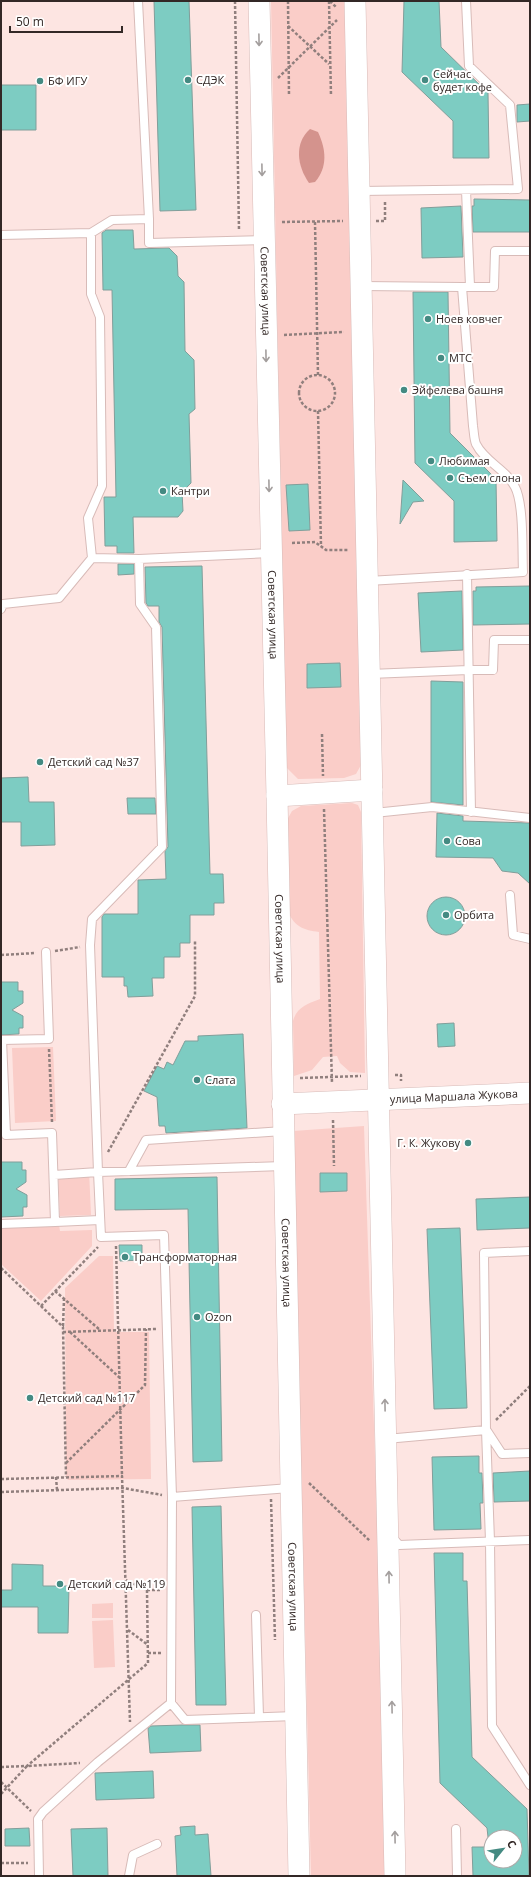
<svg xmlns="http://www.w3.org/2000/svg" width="531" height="1877" font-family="'Open Sans',sans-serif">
  <rect width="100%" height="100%" fill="#fde5e2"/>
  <path fill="#facdc8" d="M271,1h76l14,764 -5,9 -12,4 -46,1 -12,-12z
    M352,803l6,2 3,7 4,261 -15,-1 -10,-9 -3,-7 -14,1 -11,13 -18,6 -1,-55c4,-14 14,-17 27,-22l-1,-67c-15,-2 -24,-5 -31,-20l-1,-92 5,-9 9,-5z
    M53,1047l3,74 -41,2 -3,-75z
    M364,1126l25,750h-78l-18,-745z
    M89,1170l2,45 -31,1 -2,-45z
    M59,1225l1,6 32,-1v16l-51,55 -40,-37v-38z
    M99,1256h14l1,76h35l2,147 -83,1 -2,-3 -1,-189z
    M113,1603v15h-21v-14z
    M113,1620l2,47 -21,1 -2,-47z"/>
  <path fill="#d4938d" d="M310,129l8,3c8,17 10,35 -3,50l-6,1c-12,-17 -15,-40 1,-54z"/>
  <path fill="#7dccc2" stroke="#819e9a" d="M154,1h35l7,209 -36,1z
    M404,1h35l2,46 47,46 1,65h-36v-37l-51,-49z
    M1,85h35v45h-35z
    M530,104v17l-13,1v-17z
    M474,199l56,1v32h-57l-1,-26h2z
    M461,206l2,51 -41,1 -1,-50z
    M106,230h27l1,19 35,-1 8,8 1,20 6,6 1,69 9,9 1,49 -6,5 2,69 -9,9 1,19 -5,6h-45l1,36h-17v-7h-12l-1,-49h12l-4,-207h-9l-1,-57z
    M413,292h35l2,141 46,46 1,62 -43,1v-41l-39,-38z
    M403,480l21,21 -11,1 -13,22z
    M308,484l2,46 -21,1 -3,-46z
    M118,564h16v10l-16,1z
    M202,566l8,308h13l1,29h-10v12h-24v28h-10v14h-16v21h-12l1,18 -25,1 -1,-11h-3v-9h-22v-60l2,-3h34v-34l28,-1 -1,-28 3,-4 -6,-220 -3,-5v-16h-11l-2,-3 -1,-36z
    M530,586v38l-57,1v-34h3v-4z
    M462,591l1,59 -42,2 -3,-59z
    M340,663l1,24 -34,1v-24z
    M431,681l32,1v123l-32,-3z
    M28,777l1,25h25l1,43 -34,1v-24h-20v-44z
    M127,798h28l1,16h-28z
    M437,813l26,3v5l67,2v61l-12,-11 -16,-2 -9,-13 -57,-1z
    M427 916a19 19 0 1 1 38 0a19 19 0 1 1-38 0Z
    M1,982h17v9h5v12l-11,7 11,6v12h-4v6l-18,1z
    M454,1023l1,23 -17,1 -1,-23z
    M243,1034l4,94 -81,5 -1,-7h-6l-2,-29 -13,-6 13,-25 7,3 3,-7 6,3 12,-24h13v-5z
    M1,1162h21v8h4v12l-10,7 11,6v12h-4v9l-22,1z
    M320,1173h27v18l-27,1z
    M217,1177l5,284 -29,1 -5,-253 -73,1v-31z
    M530,1197v31l-53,2 -1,-31z
    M460,1228l7,180 -33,1 -7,-180z
    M119,1245h23v15l-22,1z
    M479,1456v17h3l1,30h-3l1,26 -47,1 -2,-73z
    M530,1471v30l-36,1 -1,-29z
    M221,1506l5,199h-30l-4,-198z
    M434,1553h29v28h4l5,176 55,52 2,67h-56l-1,-29h19v14h24v-24h-27l-1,-9 -47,-45z
    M12,1564l31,1v21h26l-1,47h-30v-26h-37v-17h11z
    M182,1725h18l1,26 -51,2 -2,-25 3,-2z
    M153,1771l1,27 -58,2 -1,-27z
    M195,1826v9l13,-1 3,42h-34l-2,-40 6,-1 -1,-8z
    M29,1828l1,18h-25v-17z
    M107,1828l1,48h-35l-2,-47z"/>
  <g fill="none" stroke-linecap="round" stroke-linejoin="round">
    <defs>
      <path id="service" d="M138,1l11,218
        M466,190l4,96
        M360,191l158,-2 -8,-84 -41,-39 -3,-65
        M91,233v61l9,23 2,169 -14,32 4,40 47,1 131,-6
        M1,235l90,-2 21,-13 37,-1v24l114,-3
        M361,286l101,1 11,139c1,6 1,13 3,18 9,18 30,25 39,43 9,17 7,64 8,85l-155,9
        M462,287h32l1,-36h35
        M139,559l1,45 16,23 6,220 -70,72 -2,26 8,227 185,-6
        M467,574l4,238
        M1,609l2,-5 56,-6 33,-40
        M370,674l98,-4h25l1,-30h36
        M374,813l58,-6 98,11
        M510,895l3,40 17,4
        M46,952l3,87 -47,1 4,95 46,-2 3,89 45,-2
        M129,1171l17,-31 137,-9
        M54,1175l44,-3 3,65 63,-2 8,262 118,-9
        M1,1224l54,-2
        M486,1430l4,111 2,185 38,59
        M487,1431l15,23 28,-1
        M386,1439l100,-9 -2,-177 46,-2
        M392,1537l7,8 131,-5
        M256,1615l3,102
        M171,1703l14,17 110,-4
        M456,1829l1,47
        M39,1876l-1,-57 5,-7 55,-50 73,-59 1,-206
        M129,1876l4,-21 24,-11"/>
      <g id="tertiary">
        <path id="s1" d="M259,1l18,795 22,1080"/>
        <path d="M355,1l40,1875"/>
        <path d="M277,796l95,-6"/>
        <path id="s2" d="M282,1104l248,-11"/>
      </g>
    </defs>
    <use href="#service" stroke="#d8bbb8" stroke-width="10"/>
    <use href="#tertiary" stroke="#d8bbb8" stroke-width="22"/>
    <path stroke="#907f7d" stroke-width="2.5" stroke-dasharray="3 2" stroke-linecap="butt" d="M235,1l4,229
      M288,1l1,95
      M329,1l2,95
      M330,1l7,7
      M288,26l41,38
      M278,78l59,-58
      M376,221h9v-20
      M282,222l61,-1
      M315,222l3,153
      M284,335l60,-3
      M299 393a18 18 0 1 1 36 0a18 18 0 1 1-36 0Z
      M318,411l3,135
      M292,543l23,-1 11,8h23
      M322,734l1,42
      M324,809l8,274
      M55,951l25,-4
      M1,955l35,-2
      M49,1049l3,73
      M395,1075h6v6
      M300,1078l61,-2
      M333,1120l1,46
      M108,1152l87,-156v-55
      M116,1246l6,230
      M1,1268l62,59 3,150
      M55,1291l45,39
      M41,1306l57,-59
      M63,1326l1,-27
      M63,1332l93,-3
      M70,1332l50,46
      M496,1420l34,-34
      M66,1463l79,-78 1,-56
      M56,1477l1,13
      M1,1479l121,-3 8,246
      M309,1483l61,58
      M1,1492l122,-4 39,7
      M271,1499l4,141
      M147,1590h14
      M128,1630l20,15
      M148,1653h13
      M1,1767l26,-1 121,-103 -1,-73 -21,-10
      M1,1782l30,29
      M1,1794l26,-28 53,-3
      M1,1863h27"/>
    <use href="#service" stroke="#fff" stroke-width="8"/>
    <use href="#tertiary" stroke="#fff" stroke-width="21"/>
  </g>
  <defs><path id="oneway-shaft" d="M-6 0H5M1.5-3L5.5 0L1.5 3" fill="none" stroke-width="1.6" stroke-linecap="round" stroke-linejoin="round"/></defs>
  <g stroke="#a39e9d">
    <use href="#oneway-shaft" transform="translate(259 40) rotate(89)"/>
    <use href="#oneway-shaft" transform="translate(262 170) rotate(89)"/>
    <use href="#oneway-shaft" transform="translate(266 356) rotate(89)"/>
    <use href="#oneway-shaft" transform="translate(269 486) rotate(89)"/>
    <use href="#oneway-shaft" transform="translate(385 1405) rotate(-91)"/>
    <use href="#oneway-shaft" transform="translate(389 1577) rotate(-91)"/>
    <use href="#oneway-shaft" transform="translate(392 1707) rotate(-91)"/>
    <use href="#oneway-shaft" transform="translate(395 1837) rotate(-91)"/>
  </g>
  <g fill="#448a82" stroke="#fff" stroke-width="1.5">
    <circle cx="188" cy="80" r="4"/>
    <circle cx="425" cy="80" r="4"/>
    <circle cx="40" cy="81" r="4"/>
    <circle cx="428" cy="319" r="4"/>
    <circle cx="441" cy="358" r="4"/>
    <circle cx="404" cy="390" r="4"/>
    <circle cx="431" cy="461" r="4"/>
    <circle cx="450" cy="478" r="4"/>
    <circle cx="163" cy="491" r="4"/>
    <circle cx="40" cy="762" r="4"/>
    <circle cx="447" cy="841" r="4"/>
    <circle cx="446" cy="915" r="4"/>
    <circle cx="197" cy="1080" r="4"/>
    <circle cx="468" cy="1143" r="4"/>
    <circle cx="125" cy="1257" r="4"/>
    <circle cx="197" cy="1317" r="4"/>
    <circle cx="30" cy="1398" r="4"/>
    <circle cx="60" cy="1584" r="4"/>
  </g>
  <g text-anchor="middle" stroke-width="4" stroke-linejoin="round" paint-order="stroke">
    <g font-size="11" fill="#332826" stroke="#fff" text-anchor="start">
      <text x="433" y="78">Сейчас<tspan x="433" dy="13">будет кофе</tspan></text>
      <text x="196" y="84">СДЭК</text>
      <text x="48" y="85">БФ ИГУ</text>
      <text x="436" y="323">Ноев ковчег</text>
      <text x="449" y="362">МТС</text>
      <text x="412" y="394">Эйфелева башня</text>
      <text x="439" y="465">Любимая</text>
      <text x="458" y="482">Съем слона</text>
      <text x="171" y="495">Кантри</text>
      <text x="48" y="766">Детский сад №37</text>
      <text x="455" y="845">Сова</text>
      <text x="454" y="919">Орбита</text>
      <text x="205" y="1084">Слата</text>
      <text x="460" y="1147" text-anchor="end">Г. К. Жукову</text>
      <text x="133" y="1261">Трансформаторная</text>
      <text x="205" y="1321">Ozon</text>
      <text x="38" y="1402">Детский сад №117</text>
      <text x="68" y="1588">Детский сад №119</text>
    </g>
    <g font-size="11" fill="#332826" stroke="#fff">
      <text dy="4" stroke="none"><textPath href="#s1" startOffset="290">Советская улица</textPath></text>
      <text dy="4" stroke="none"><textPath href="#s1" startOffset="614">Советская улица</textPath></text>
      <text dy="4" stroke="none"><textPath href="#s1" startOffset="938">Советская улица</textPath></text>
      <text dy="4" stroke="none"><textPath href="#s2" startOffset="172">улица Маршала Жукова</textPath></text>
      <text dy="4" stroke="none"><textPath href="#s1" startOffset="1262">Советская улица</textPath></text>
      <text dy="4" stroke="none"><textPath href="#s1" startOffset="1586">Советская улица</textPath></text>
    </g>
  </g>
  <rect width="531" height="1877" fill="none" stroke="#332826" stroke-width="4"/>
  <g transform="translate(503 1849) rotate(60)"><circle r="19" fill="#ffffff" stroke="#ada9a8"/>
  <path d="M0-3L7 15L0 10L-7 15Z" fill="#448a82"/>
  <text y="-6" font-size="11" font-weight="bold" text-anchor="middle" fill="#332826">С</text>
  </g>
  <path d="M10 26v6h112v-6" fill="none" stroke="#332826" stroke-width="2"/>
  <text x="16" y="26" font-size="12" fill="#332826" stroke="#ffffff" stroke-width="3" paint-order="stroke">50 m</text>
</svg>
